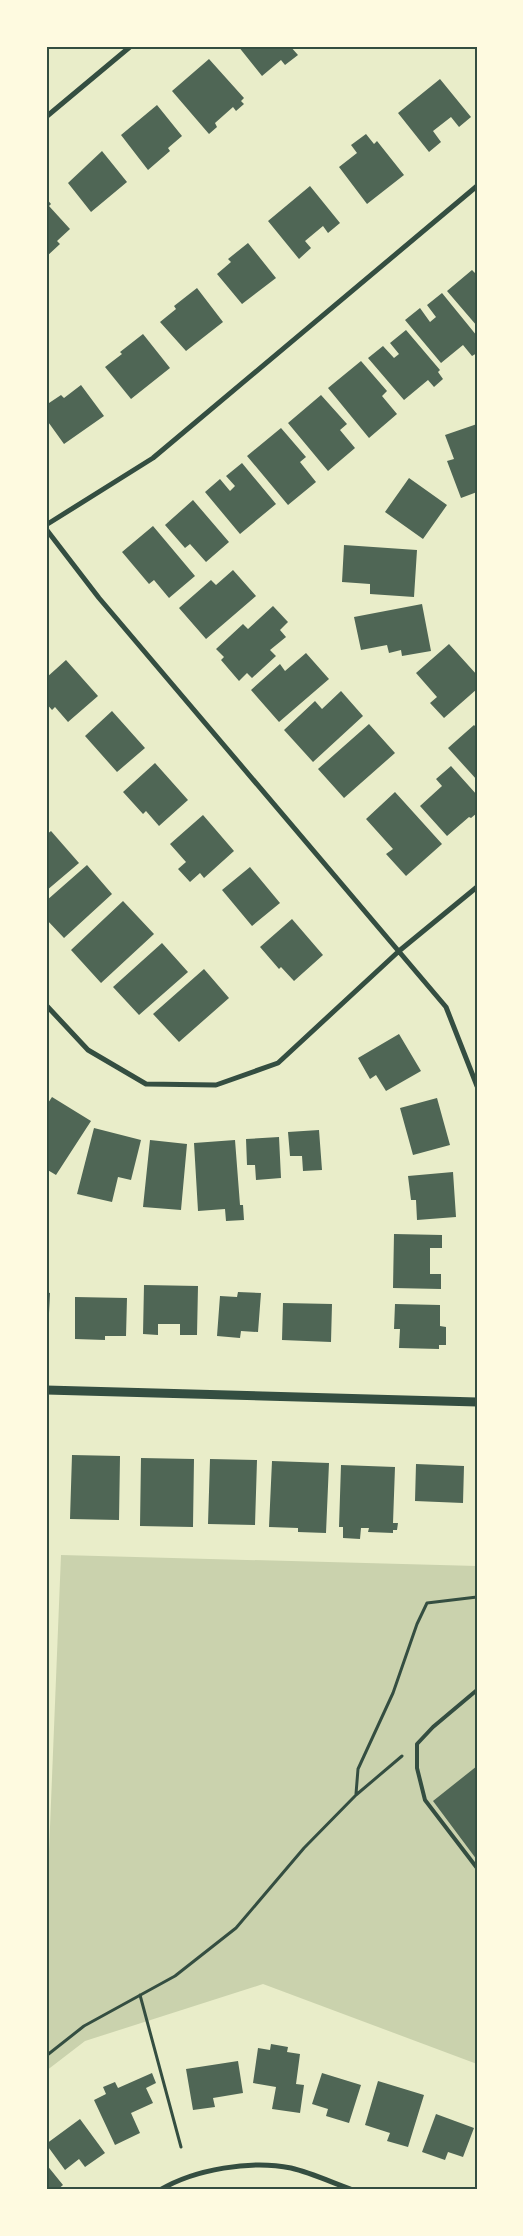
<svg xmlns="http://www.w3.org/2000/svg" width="523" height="2236" font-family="'Public Sans',sans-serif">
  <rect width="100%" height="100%" fill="#e9edc9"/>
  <path fill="#cad2ad" d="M61,1555l416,11v498l-214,-80 -178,57 -39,30v-145z"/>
  <path fill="#4f6655" d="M238,46h52l8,9 -13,10 -4,-5 -19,16z
    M209,59l35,39 -3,3 3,3 -8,7 -3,-4 -18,16 2,4 -8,7 -37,-43z
    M440,79l31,38 -12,10 -8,-10 -18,14 8,11 -12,10 -31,-39z
    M157,105l25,31 -14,12 2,3 -22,19 -27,-35z
    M366,134l8,10 3,-3 27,34 -37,29 -28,-37 18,-14 -6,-8z
    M102,151l25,31 -36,30 -23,-29z
    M310,186l30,37 -12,10 -5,-7 -18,15 6,7 -12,11 -31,-38z
    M46,198l5,6 -2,2 21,23 -13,12 3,3 -14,13z
    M248,243l28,35 -34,26 -25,-30 14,-12 -3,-3z
    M472,270l5,5v51l-30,-35z
    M197,288l26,34 -37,29 -26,-29 16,-13 -2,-3z
    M442,293l35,43v17l-5,3 -9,-11 -22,18 -36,-43 15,-12 10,14 6,-5 -9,-12z
    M406,330l34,40 -2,2 5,7 -9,8 -6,-7 -24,20 -36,-42 15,-12 11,12 5,-4 -9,-11z
    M143,334l27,34 -39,31 -26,-32 17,-13 -2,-2z
    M361,361l26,30 -5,5 15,18 -28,24 -41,-50z
    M81,385l23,31 -40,28 -18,-25v-14l15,-10 3,3z
    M321,395l26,29 -7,6 15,18 -27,23 -40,-48z
    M477,424v68l-16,6 -14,-37 7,-2 -9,-24z
    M281,428l25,29 -6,5 16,20 -28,23 -41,-49z
    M242,463l34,41 -36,30 -35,-42 15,-13 10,12 5,-5 -9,-10z
    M409,478l38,27 -24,34 -38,-27z
    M193,500l36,42 -23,20 -16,-18 -5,4 -20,-23z
    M153,526l42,50 -26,22 -15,-18 -5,4 -27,-32z
    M344,545l73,5 -3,47 -44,-3v-10l-28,-2z
    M233,570l23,26 -50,43 -27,-31 32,-28 5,5z
    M422,604l9,47 -29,5 -1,-6 -12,3 -2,-8 -26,5 -7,-33z
    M273,606l15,16 -8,8 6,7 -16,13 6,6 -24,22 -5,-5 -8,8 -18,-21 3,-3 -8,-8 27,-25 5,5z
    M449,644l28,31v14l-33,29 -14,-15 7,-6 -21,-24z
    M306,653l23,26 -50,43 -28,-32 29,-26 5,7z
    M66,660l32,36 -30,26 -13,-15 -3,3 -6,-7v-25z
    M341,691l22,25 -50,46 -29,-32 31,-29 7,8z
    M112,711l33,37 -28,24 -32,-36z
    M369,724l26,29 -51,45 -26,-29z
    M474,725l3,3v52l-29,-32z
    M155,763l33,37 -29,26 -13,-15 -3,3 -20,-22z
    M451,766l26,29v18l-6,5 -2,-1 -22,19 -27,-30 22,-20 -6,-7z
    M395,792l47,52 -36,32 -20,-22 7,-5 -27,-30z
    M203,815l31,36 -30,27 -4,-5 -10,9 -12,-13 8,-7 -16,-18z
    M51,831l28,32 -33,28v-56z
    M87,865l25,29 -48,44 -18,-19v-18z
    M250,867l30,36 -28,23 -30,-36z
    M123,901l31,33 -53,49 -30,-33z
    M292,919l31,36 -29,26 -13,-14 -2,2 -19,-22z
    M162,943l26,29 -49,43 -26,-28z
    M204,969l25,29 -50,44 -26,-28z
    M399,1034l22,37 -35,20 -10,-16 -6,4 -12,-21z
    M52,1097l39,24 -35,54 -10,-6v-63z
    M437,1098l13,47 -37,10 -13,-47z
    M94,1128l47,12 -10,40 -13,-3 -6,25 -35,-8z
    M319,1130l3,40 -19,1 -1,-15h-12l-2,-24z
    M279,1137l2,41 -25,2 -1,-15h-8l-1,-26z
    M150,1140l37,4 -6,66 -38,-3z
    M235,1140l5,65h3l1,15 -18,1 -1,-12 -27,2 -4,-68z
    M453,1172l3,45 -39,3 -1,-20h-5l-3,-24z
    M394,1234l48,1v13h-12v26h11v15l-48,-1z
    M144,1285l54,1 -1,49h-17v-11h-22v11l-15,-1z
    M46,1292l4,1 -2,40 -2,-1z
    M238,1292l23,1 -3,39 -17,-1 -1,7 -23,-2 3,-40 17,1z
    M75,1297l52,1 -1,38h-21v4l-30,-1z
    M283,1303l49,1 -1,38 -49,-2z
    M395,1304l45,1v21l6,1v18h-7v4l-40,-1 1,-19h-6z
    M72,1455l48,1 -1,64 -49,-1z
    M141,1458l53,1 -1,68 -53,-1z
    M210,1459l47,1 -2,65 -47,-1z
    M272,1461l57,2 -3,70 -28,-1v-4l-29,-1z
    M416,1464l48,2 -1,37 -48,-2z
    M341,1465l54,2 -2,56h5l-1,7h-4v3l-25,-1 1,-4h-8l-1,11 -17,-1v-11h-4z
    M477,1766v94l-44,-59z
    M271,2044l17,3 -1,5 13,2 -4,30 8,1 -4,28 -28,-4 4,-22 -23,-4 5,-35 12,2z
    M238,2061l5,32 -30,5 2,9 -22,3 -7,-41z
    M152,2073l4,10 -10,5 7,15 -22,10 9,20 -25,12 -21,-45 12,-6 -3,-7 12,-5 3,6z
    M322,2073l39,12 -12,38 -23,-7 2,-7 -16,-5z
    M378,2081l46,14 -16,52 -21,-6 3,-8 -25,-8z
    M436,2114l38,14 -11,29 -15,-5 -3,8 -23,-8z
    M80,2119l25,34 -20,14 -6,-8 -14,11 -19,-26z
    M46,2164l17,21 -6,5h-11z"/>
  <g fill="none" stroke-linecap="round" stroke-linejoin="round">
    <path stroke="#344e41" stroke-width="3" d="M356,1794l2,-25 35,-76 24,-69 10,-21 50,-6
      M140,1995l41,152
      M46,2056l38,-30 91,-50 61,-48 68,-80 52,-53 46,-39"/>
    <path stroke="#344e41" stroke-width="4" d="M477,1690l-44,37 -16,17v24l8,32 52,68"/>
    <path stroke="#344e41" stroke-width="5" d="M46,117l85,-71
      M46,525l107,-67 324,-272
      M46,529l53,69 347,409 31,79
      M46,1005l42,45 58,34 70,1 62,-22 121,-112 78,-64
      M160,2190c35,-21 91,-30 131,-22 21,5 42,15 62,22"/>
    <path stroke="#344e41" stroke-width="9" d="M46,1390l431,12"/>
  </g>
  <rect width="523" height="2236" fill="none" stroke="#fefae0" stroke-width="95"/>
  <rect x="48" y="48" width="428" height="2140" fill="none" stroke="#344e41" stroke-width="2"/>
</svg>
